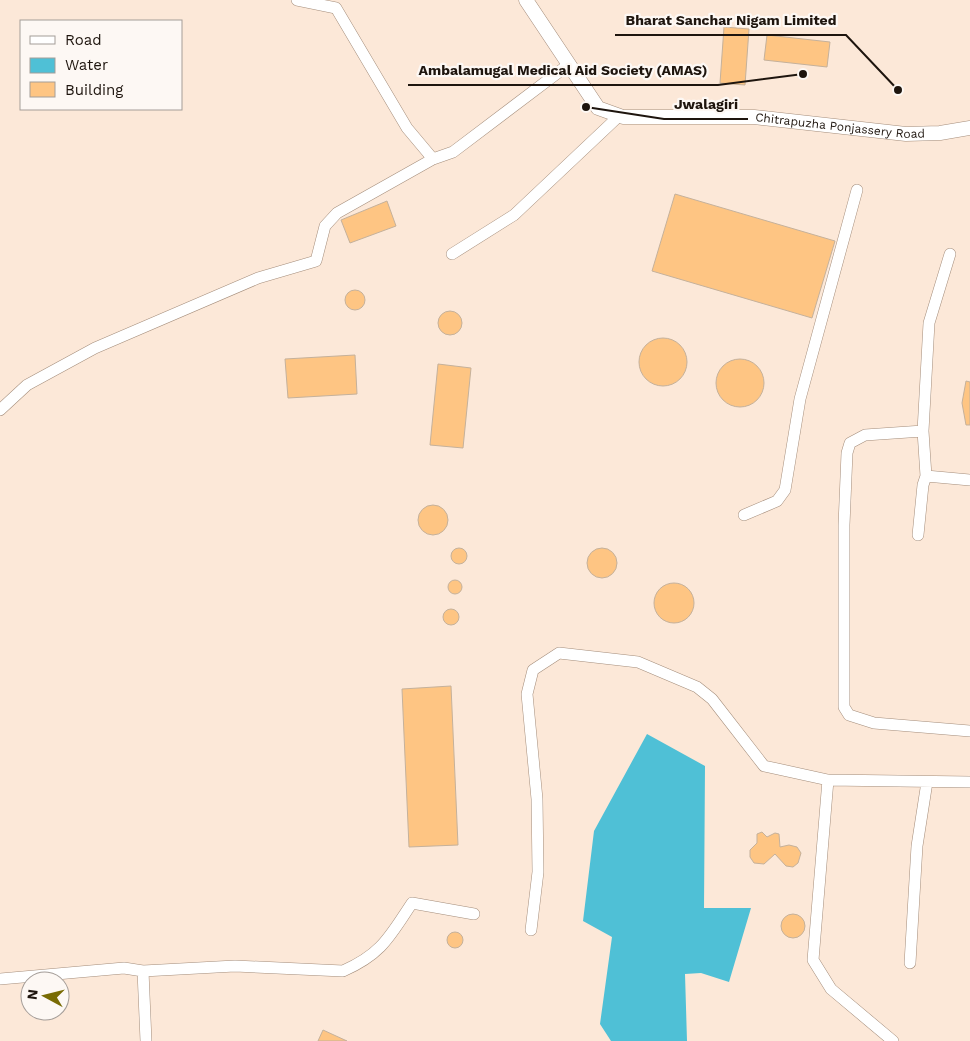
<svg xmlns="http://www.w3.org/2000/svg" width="970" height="1041" font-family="'Work Sans',sans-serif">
  <rect width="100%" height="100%" fill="#fce8d8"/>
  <path fill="#4fc0d6" d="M647,734l58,32 -1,142h47l-22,74 -28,-9 -16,1 2,67h-76l-11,-17 12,-87 -29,-16 11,-90z"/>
  <path fill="#fec583" stroke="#c5b19b" d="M724,27l25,2 -4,56 -25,-2z
    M767,35l63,7 -3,25 -63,-7z
    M675,194l160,47 -23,77 -160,-47z
    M387,201l9,25 -46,17 -9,-23z
    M345 300a10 10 0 1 1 20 0a10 10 0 1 1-20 0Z
    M438 323a12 12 0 1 1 24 0a12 12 0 1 1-24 0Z
    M639 362a24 24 0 1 1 48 0a24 24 0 1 1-48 0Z
    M355,355l2,39 -69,4 -3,-39z
    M716 383a24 24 0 1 1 48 0a24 24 0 1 1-48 0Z
    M438,364l33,4 -8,80 -33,-3z
    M966,381l4,1v43h-4l-4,-22z
    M418 520a15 15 0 1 1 30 0a15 15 0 1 1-30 0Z
    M451 556a8 8 0 1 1 16 0a8 8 0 1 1-16 0Z
    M587 563a15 15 0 1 1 30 0a15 15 0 1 1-30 0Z
    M448 587a7 7 0 1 1 14 0a7 7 0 1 1-14 0Z
    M654 603a20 20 0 1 1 40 0a20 20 0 1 1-40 0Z
    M443 617a8 8 0 1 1 16 0a8 8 0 1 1-16 0Z
    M451,686l7,159 -49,2 -7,-158z
    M762,832l5,5 8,-4 4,1 1,13 9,-2 8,2 4,6 -3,10 -5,4 -7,-1 -11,-12 -11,10 -10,-1 -4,-6v-7l7,-7v-9z
    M781 926a12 12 0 1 1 24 0a12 12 0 1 1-24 0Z
    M447 940a8 8 0 1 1 16 0a8 8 0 1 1-16 0Z
    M323,1030l24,11h-29z"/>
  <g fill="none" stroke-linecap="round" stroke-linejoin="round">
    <defs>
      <path id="minor" d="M297,0l39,8 71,120 26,31 20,-7 115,-87
        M452,254l62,-39 105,-99
        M0,410l27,-25 68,-37 163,-70 58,-17 9,-35 12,-13 96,-54
        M923,431l-58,4 -15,8 -3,10 -3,72v182l5,8 25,8 96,8
        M926,476l44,4
        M744,515l33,-14 8,-11 15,-91 57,-209
        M918,535l5,-50 3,-9 -3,-45 6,-108 21,-69
        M828,780l-15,180 18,29 62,52
        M531,930l7,-58 -1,-73 -10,-105 6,-24 26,-17 79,9 59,25 15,12 52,67 64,14 142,2
        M910,963l7,-117 10,-64
        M143,971l3,70
        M0,979l124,-11 19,3 92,-5 108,5c39,-17 47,-35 69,-68l62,11"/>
      <g id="major">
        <path id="s1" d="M526,0l72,108 25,9h131l152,17 34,-1 30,-5"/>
      </g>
    </defs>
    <use href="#minor" stroke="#a48d7b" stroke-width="12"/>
    <use href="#major" stroke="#a48d7b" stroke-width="15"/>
    <use href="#minor" stroke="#fff" stroke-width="11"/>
    <use href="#major" stroke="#fff" stroke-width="14"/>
  </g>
  <g text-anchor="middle" stroke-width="4.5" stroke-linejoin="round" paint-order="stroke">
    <g font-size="12" fill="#1e150e" stroke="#fdf8f4">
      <text dy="4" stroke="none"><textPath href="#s1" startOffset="374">Chitrapuzha Ponjassery Road</textPath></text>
    </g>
  </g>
  <path fill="none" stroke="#1e150e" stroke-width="2" d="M898 90L846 35H615M803 74L718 85H408M586 107L664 119H748"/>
  <g fill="#1e150e" stroke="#fdf8f4" stroke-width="2">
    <circle cx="898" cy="90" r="5"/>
    <circle cx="803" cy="74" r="5"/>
    <circle cx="586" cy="107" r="5"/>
  </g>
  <g font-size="14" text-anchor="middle" font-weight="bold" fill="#1e150e" stroke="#fdf8f4" stroke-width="4.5" stroke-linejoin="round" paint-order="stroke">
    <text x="731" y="25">Bharat Sanchar Nigam Limited</text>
    <text x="563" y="75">Ambalamugal Medical Aid Society (AMAS)</text>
    <text x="706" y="109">Jwalagiri</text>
  </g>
  <rect x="20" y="20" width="162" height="90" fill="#fdf8f4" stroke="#a49d98"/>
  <rect x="30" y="36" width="25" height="8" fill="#ffffff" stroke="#a49d98"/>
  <text x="65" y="45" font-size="15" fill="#1e150e">Road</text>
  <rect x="30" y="58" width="25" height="15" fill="#4fc0d6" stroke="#a49d98"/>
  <text x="65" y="70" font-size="15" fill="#1e150e">Water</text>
  <rect x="30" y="82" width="25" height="15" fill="#fec583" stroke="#a49d98"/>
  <text x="65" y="95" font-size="15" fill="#1e150e">Building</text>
  <g transform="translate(45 996) rotate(277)"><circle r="24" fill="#fdf8f4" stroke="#a49d98"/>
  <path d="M0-4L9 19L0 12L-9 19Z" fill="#796b03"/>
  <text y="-8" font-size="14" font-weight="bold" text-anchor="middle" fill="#1e150e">N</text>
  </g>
</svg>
